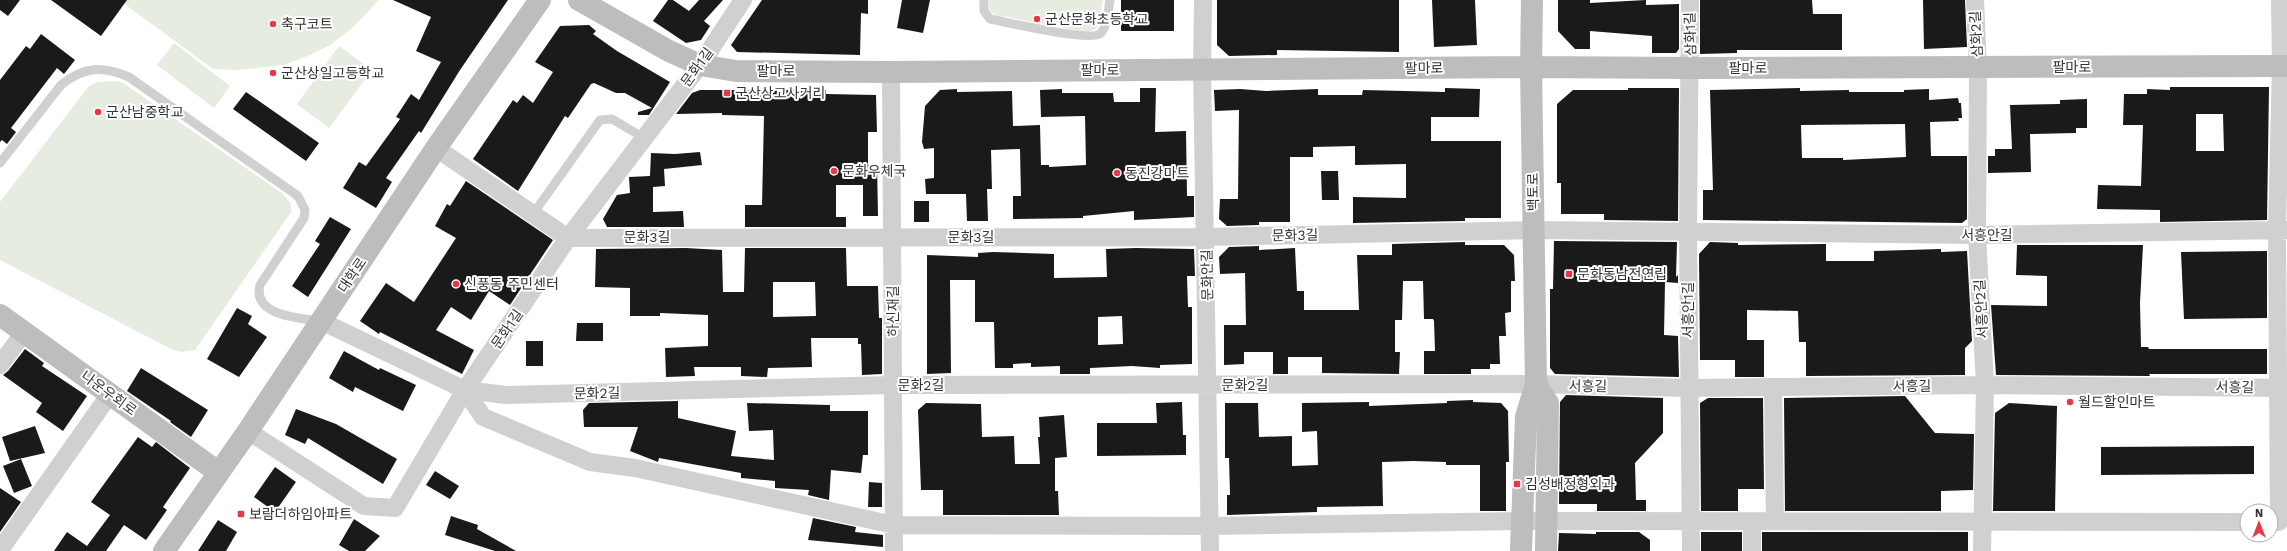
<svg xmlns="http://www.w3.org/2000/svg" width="2287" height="551" font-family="'Work Sans','Noto Sans KR',sans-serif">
  <rect width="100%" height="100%" fill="#fff"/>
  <path fill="#e6ecdf" d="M119,0h260l-28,29 -21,16 -25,12 -22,8 -46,5 -24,-1z
    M989,0h114l-5,25 -2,4 -9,3 -91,-17 -6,-4z
    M174,43l56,43 -16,22 -57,-43z
    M339,46l33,24 -43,58 -32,-24z
    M117,81l6,2 159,110 9,11v8l-96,138 -14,2 -8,-2 -173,-90v-58l89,-116 8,-4z"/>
  <path fill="#1a1a1a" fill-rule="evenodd" d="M0,0h20l-12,16 -8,-6z
    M51,0h76l-26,36z
    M393,0h115l-48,70 -39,63 -2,-2 -33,47 6,4 -16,26 -33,-20 16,-26 7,4 34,-47 -4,-2 15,-23 8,6 22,-38 -25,-11 15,-34z
    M668,0h5l16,11 10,-11h24l-19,21 6,5 -9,14 -15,3 -33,-22z
    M762,0h106v14l-7,-1 -1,42 -123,-3 -6,-7z
    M902,0h28l-7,33 -26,-5z
    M1121,0h53v31h-53z
    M1217,0h182v52l-122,-2v5l-48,1 -12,-11z
    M1432,0h43l2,45 -43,2z
    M1558,0h32v3l56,-3v5l33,-1v45l-3,4h-24v-17l-62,-5v18h-15l-17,-18z
    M1700,0h112l1,14h29v36h-105v3l-37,1z
    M1923,0h42l2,47 -43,2z
    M589,25l7,6 -3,3 24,17 53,31 -21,33h-11v-3l14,-4 -27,-15h-9l-22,-10 -3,1 -23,34 -3,-2 -47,75 -45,-32 40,-59 4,3 6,-8 10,8 20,-31 -18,-10 25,-36z
    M41,34l34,26 -11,14 -7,-6 -46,60 5,4 -9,12 -5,-4 -2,2v-62l26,-34 4,3z
    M2170,87h99l-2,133 -107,2v-12l-63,-1 1,-24 43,1 2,-61h-20l1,-31h23v-5l23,1zM2196,114h27l1,37h-28z
    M1140,88h16l-1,44 31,-1 1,65h7v21l-60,3v-9l-51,5v2l-70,1v-23h8l-1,-47 -29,1 1,39h-5l1,32h-21l-1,-27h-40l-1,-15 9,-1v-30l-10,1 -2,-7 3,-36 15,-16 17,-1v3l55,-1 1,35 27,-1 1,40h8v2l37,-2 -1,-49 -44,1 -1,-27 22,-1v4h51l1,9h26z
    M1445,88l35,1 -1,28h-48v24h70v77h-36v3l-112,2v-26l53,1v-34l-51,1v-19l-42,1v10h-23v65h-31v3l-32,1 -8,-7 1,-20h18l1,-89 -24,1 -1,-21 26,-1 26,2 52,-2v6h44l1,-5 82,2z
    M1628,88h51l-1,133 -74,-1v-6h-43v-31h-4v-79l16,-14h55z
    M1800,88v3l49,-1v2h55v-2l25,-1v11l29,-2 1,5h2l1,15h-4l1,3 -29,1 1,34h36v63l-5,4 -259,-3v-30h10l-3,-100zM1905,124l1,33 -63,3v-2h-41l-1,-33z
    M700,90h126v4l50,1 1,37h-9v33h9l1,51h-15v-31h-27v32h10v10h-101v-22h17l2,-89 -42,-1v-2l-46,1 16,-21z
    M246,92l73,51 -13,18 -73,-52z
    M2087,99v29h-11v5l-46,1 1,38 -43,1v-17h7v-7h17l-2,-44 50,-1v-4z
    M700,152l2,13 -38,4 1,17 -12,1v25l30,-1 1,16h-77l-4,-8 14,-24 13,-2 -1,-16 21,-1 1,-23 24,1z
    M1321,171h17l1,29h-17z
    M466,181l87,59 -43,65 -21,-14 -18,29 -20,-13 -15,23 38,20 -12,24 -82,-42 -1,2 -19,-13 26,-38 28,19 42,-64 -21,-12 12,-22 3,2z
    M914,201h15v21h-15z
    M330,217l21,12 -43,68 -16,-11 28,-42 -5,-3z
    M1554,241l123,1 -1,35 2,-2v8l-13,-1 -1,53 14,1 1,41 -124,-3 -5,-6v-79h3z
    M1465,242v3h39l10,10 1,26h-4v31l-6,1 1,23h-7l1,28h-10v5h-19v5h-47v-23h11l-1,-30 -1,-2h-9l-1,-38h-20l-1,39h-7v32h5l-1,22 -77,-1v-16h-34v17h-15v-22h-29v12l-20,1v-40h22l-1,-52 -25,1 -1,-17 10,-10 30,-1v4l36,-2 2,43h7v19h55l-2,-55h35v-11z
    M1710,242l28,1v2l88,-1v17h48v-10l67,-2v3l26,-1 5,90 -7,7v27l-159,1v-34h-7l-1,-31 -51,-1v30h17v37h-29v-17h-35l-1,-106z
    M2017,245h126l-3,58 1,44h7l1,2h118v25h-118l1,2 -154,-1 -5,-70 56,1v-30l-31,-1z
    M686,248l36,2 1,42h21l1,-44h101l1,38h31l1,32h3v56l-20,1 -1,-31h-3v-6h-47l1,29 -44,1 -1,9 -26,-1v-9h-47l1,9 -29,1 -1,-29 43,-2v-31l-48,-2v3h-30v-28l-35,-1 1,-38zM773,282h42l1,34 -43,1z
    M1136,248l58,1 1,27h-8l1,31h4v57l-32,1v3l-28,-2 -42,2v6h-30v-8l-29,1v-4l-18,1v4h-18l-1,-46h-19v-42h-25l1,93 -24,1v-119l51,2v-4l15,-1 61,2v24l53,-1 -1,-28zM1122,316l1,28 -25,1v-28z
    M2267,251v67l-83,1 -3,-67z
    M237,308l15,8 -4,8 19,13 -28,40 -32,-18z
    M577,323h26v18h-27z
    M526,341h17v25h-17z
    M25,349l19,14 -2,3 45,30 -24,35 -27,-19 6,-9 -39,-28 5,-4z
    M344,351l35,19 1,-2 36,17 -13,26 -48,-24 -2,5 -24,-14z
    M141,368l67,42 -17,27 -21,-15 1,-1 -44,-30z
    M1566,395l97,3v35l-28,30 1,37h10v11h-49v-7h-38l1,-102z
    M1905,396l30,37 39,1 -1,56 -32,1v20h-156l-1,-113z
    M1708,398h55l1,91h-26v22h-37l-1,-108z
    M1473,400v2l28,1 7,8 1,51h-3v49h-26v-46h-34v-3l-33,-1 -31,1 1,44 -66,1v5l-90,3v-20h3l-1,-37h-4v-55h33l1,34 33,-1v30l26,-1 -1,-34 -15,1v-29l67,-1v4l78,-3v-2z
    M678,401v17l58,13 -5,25 43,4 -1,-30 -24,1 -2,-28 83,2v6h38v44h-5l-2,18 -30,-3 -2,30 -21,-5 1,-5 -34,-2v-7l-34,-3v-5l-82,-15 -1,4 -28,-11 8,-24h-54l-1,-17 6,-7z
    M1182,402l1,33h3v20l-89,1v-33h60l-1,-20z
    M926,403l55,1 1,33 32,-1 1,28h25l-2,-27h2l-1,-20 25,-2 3,42 -12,1v33h3l1,24h-116v-25h-22l-3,-80z
    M2009,403l48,3 -2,105h-62l2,-98z
    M296,409l40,15 61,35 -14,25 -75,-46 -3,6 -20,-9z
    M35,426l10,27 -35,8 -8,-24z
    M138,437l14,10 4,-5 34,26 -27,39 4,3 -21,30 -22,-15 -18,26h-52l13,-19 20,14 23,-31 -19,-13z
    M2254,446v28l-153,1v-28z
    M21,459l11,27 -18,7 -11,-27z
    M275,467l21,15 -21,30 -21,-15z
    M435,471l24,15 -9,13 -24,-14z
    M869,482l13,1v24h-14z
    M0,488l21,14 -21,30z
    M451,516l27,9 -1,4 39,22h-21l-50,-16z
    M813,518l43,9 -1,5 28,3v12l-75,-7z
    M354,519l26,17 -15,15h-16l-10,-6z
    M218,520l19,12 -11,19h-28z
    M1596,532h43l11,8v11h-92l1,-18 37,1z
    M1701,532h41v19h-41z
    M1762,532h206v19h-206z"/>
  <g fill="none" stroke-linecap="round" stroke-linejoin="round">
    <path stroke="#d0d0d0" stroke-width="9" d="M984,0v11l6,8c17,3 102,24 111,14 7,-8 7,-23 9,-33
      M0,163l61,-78c23,-19 42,-19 68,-8l169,119 7,14 -1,8 -44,67c-8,31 40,33 60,36
      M533,214l67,-94 12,-1 32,19"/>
    <path stroke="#d0d0d0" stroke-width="18" d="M1203,0l-1,70 8,481
      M1690,0l-2,233 3,318
      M1975,0l3,68 -1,167 8,150 -3,166
      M891,72l3,479
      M436,148l132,90 638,-1 327,-7 444,5 310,-5
      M321,321l144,69 41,5 386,-10 644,-1 153,4 296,-3 302,3
      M0,365l25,-34
      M1773,387l2,134
      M465,390l18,27 107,45 45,6 259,57 316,1 312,-5 725,1
      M248,431l116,75 31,2 70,-118 103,-152 132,-173 43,-65
      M1752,521v30
      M2279,522l-2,-292 4,-164 -1,-66
      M0,550l110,-156"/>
    <path stroke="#bdbdbd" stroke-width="22" d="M579,0l90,51 31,14 36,6 155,1 640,-5 160,1 596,-2
      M0,315l218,157
      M1536,384l12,19 -2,148
      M164,551l84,-120 188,-283 104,-148
      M1521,551l5,-134 10,-33 -5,-317 1,-67"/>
  </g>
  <g fill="#e63946" stroke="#fff" stroke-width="1.5">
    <circle cx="1037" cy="19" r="4"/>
    <circle cx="273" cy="24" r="4"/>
    <circle cx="273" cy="73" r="4"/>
    <rect x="723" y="89" width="8" height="8" rx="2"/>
    <circle cx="98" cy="112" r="4"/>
    <circle cx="834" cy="171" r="4"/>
    <circle cx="1117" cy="173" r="4"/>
    <rect x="1565" y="270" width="8" height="8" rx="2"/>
    <circle cx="456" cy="284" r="4"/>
    <circle cx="2070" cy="402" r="4"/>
    <rect x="1513" y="480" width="8" height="8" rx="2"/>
    <rect x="237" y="510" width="8" height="8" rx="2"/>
  </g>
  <g text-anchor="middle" stroke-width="4" stroke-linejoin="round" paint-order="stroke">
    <g font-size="14" fill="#333" stroke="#fff" text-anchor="start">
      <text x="1045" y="24">군산문화초등학교</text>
      <text x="281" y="29">축구코트</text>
      <text x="281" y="78">군산상일고등학교</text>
      <text x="735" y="98">군산상고사거리</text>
      <text x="106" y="117">군산남중학교</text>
      <text x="842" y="176">문화우체국</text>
      <text x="1125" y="178">동진강마트</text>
      <text x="1577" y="279">문화동남전연립</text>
      <text x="464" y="289">신풍동 주민센터</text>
      <text x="2078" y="407">월드할인마트</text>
      <text x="1525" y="489">김성배정형외과</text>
      <text x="249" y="519">보람더하임아파트</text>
    </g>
    <g font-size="14" fill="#333" stroke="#fff">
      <text transform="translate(1690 34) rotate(-91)" y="5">삼화1길</text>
      <text transform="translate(1976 34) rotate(-93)" y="5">삼화2길</text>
      <text transform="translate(697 67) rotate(-54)" y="5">문화1길</text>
      <text x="2072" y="72">팔마로</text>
      <text transform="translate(1424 68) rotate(-1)" y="5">팔마로</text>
      <text x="1748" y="73">팔마로</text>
      <text x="1100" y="75">팔마로</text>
      <text x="776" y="76">팔마로</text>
      <text transform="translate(1533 192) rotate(-91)" y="5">백토로</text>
      <text transform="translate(1295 235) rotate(-1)" y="5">문화3길</text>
      <text x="1987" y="240">서흥안길</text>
      <text x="647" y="242">문화3길</text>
      <text x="971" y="242">문화3길</text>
      <text transform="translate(352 275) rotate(-56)" y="5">대학로</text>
      <text transform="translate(1207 275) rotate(-91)" y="5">문화안길</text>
      <text transform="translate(1981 309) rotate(-93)" y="5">서흥안2길</text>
      <text transform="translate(1688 310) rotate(-90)" y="5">서흥안1길</text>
      <text transform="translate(893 311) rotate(-90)" y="5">하신재길</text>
      <text transform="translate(507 329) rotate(-56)" y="5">문화1길</text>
      <text x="921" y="390">문화2길</text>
      <text x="1245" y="390">문화2길</text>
      <text transform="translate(1588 386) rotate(1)" y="5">서흥길</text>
      <text transform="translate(1912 386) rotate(-1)" y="5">서흥길</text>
      <text transform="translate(2235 387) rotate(1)" y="5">서흥길</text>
      <text transform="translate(109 393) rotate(36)" y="5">나운우회로</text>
      <text transform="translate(597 393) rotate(-1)" y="5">문화2길</text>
    </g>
  </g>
  <g transform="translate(2259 523)"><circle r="19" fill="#ffffff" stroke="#adadad"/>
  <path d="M0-3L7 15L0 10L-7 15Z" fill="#e63946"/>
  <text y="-6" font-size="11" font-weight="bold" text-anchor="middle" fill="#333333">N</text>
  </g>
</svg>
